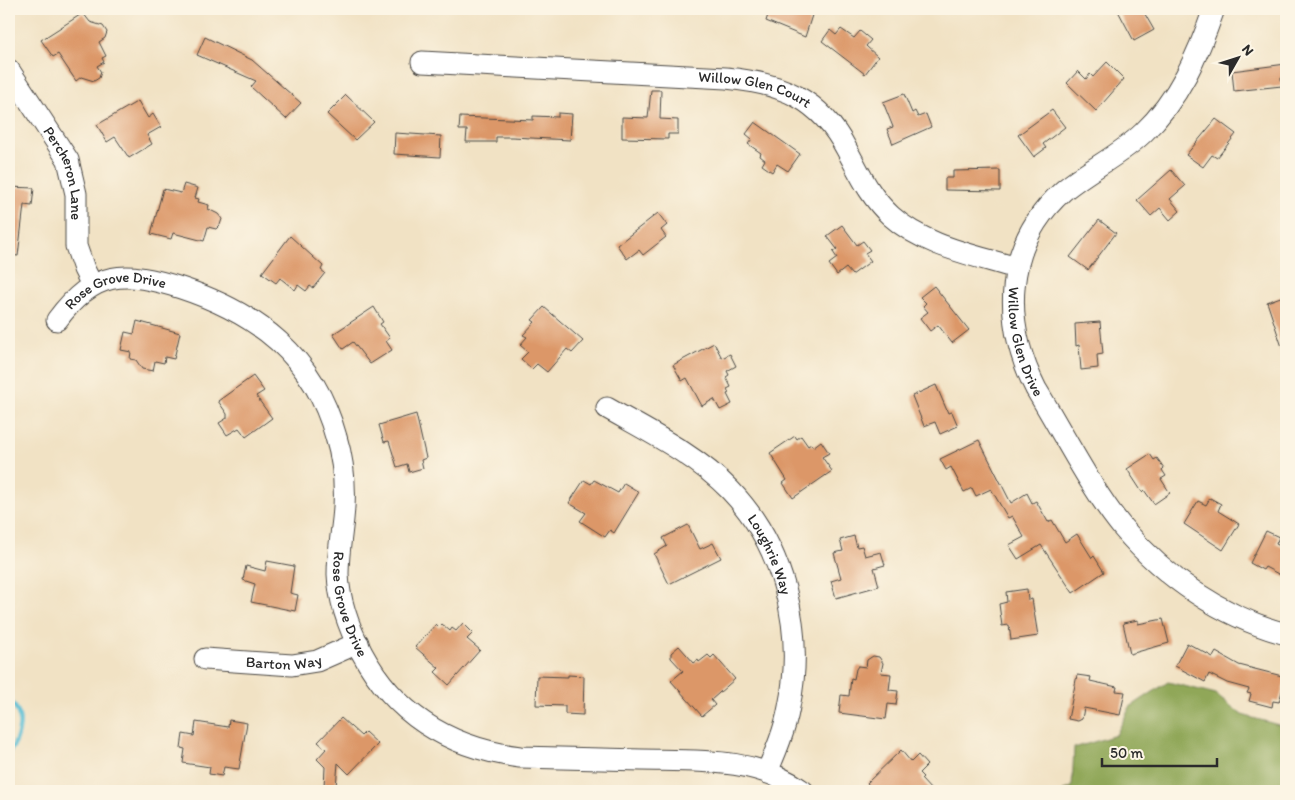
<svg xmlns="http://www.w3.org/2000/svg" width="1295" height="800" font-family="Itim,sans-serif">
  <rect width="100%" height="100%" fill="#fcf5e5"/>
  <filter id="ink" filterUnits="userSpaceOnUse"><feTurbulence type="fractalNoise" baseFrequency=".02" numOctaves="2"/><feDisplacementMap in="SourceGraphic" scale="10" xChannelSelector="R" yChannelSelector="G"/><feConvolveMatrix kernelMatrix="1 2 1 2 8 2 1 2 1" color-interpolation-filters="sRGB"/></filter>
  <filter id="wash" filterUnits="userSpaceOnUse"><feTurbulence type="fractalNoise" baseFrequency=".0096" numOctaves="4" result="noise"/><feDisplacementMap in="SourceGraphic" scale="20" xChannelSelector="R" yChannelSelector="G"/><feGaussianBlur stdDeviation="1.12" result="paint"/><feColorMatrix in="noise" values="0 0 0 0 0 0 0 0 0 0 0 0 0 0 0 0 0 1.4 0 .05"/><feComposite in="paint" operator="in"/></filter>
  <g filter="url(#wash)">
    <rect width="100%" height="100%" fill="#f1e2c4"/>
    <path fill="#90a759" stroke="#5e6942" d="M1168,682l48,12 26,21 44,12v64h-223l9,-4 2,-39 42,-13 14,-28z"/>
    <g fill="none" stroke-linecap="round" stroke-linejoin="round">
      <path stroke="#56bdd4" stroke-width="4.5" d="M9,701c17,12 11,37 0,52"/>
    </g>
    <g id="blocks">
      <path fill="#dc9767" d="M770,9h44l-9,28 -39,-16z
        M1117,9h25l12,21 -20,11z
        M83,13l7,9 13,4 4,6 -2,6 -6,4 7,14 -4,2 2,4 -7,4 4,6 -2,6 -5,3 -13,-4 -5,4 -18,-27 -5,3 -12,-17z
        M841,29l13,9 6,-7 11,9 -5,6 12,11 -13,17 -43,-33 8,-11 6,5z
        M205,37l47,23 49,43 -15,16 -35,-32 5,-6 -59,-26z
        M1107,62l17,17 -28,32 -29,-28 11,-12 8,8 4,-5 3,3z
        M1286,64v14h-5l1,8 -48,5 -2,-20z
        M651,90h10l-1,29 18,1v14h-10v5l-46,-1v-21l26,1z
        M904,94l8,19 3,-2 3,6 8,-3 5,13 -38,17 -6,-15 6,-2 -10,-25z
        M346,95l28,27 -19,18 -28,-26z
        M138,101l10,17 5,-4 8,13 -14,8 5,9 -23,14 -14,-21 -8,5 -10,-17z
        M1052,110l13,17 -22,17 3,4 -12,9 -16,-22z
        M558,113l14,1 -2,26 -58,-3h-16v5h-30l1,-12h-8l1,-13 73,3v-4l25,1z
        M1216,119l20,15 -19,24 -5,-3 -9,12 -17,-12z
        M755,122l45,32 -12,17 -11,-7 -5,8 -10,-7 3,-5 -5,-4 1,-3 -13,-9 4,-5 -6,-5z
        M395,133l46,3 -1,21 -46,-3z
        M1000,170v21l-55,-1v-12h8v-7z
        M1171,170l14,16 -15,13 10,12 -10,9 -10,-12 -9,8 -14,-16z
        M184,184l14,4 -3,10 4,1 -1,3 11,3 -1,4 10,5 4,5 -2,6 -4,4 -8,-2 -4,14 -31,-8 -2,6 -20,-5 12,-45 18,4z
        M9,187l25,1 -2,18 -8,-1 -6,51 -9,-1z
        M658,213l9,12 -6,5 5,7 -23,18 -4,-5 -12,9 -10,-14z
        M1099,220l17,13 -28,37 -18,-13z
        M842,225l15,20 6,-4 7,9 -5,3 6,8 -19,14 -6,-7 -9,7 -8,-11 8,-6 -4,-6 4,-3 -10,-13z
        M290,236l33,30 -2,4 4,3 -12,15 -3,-2 -4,5 -8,-6 -3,5 -15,-12 -4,5 -14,-10z
        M934,286l35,44 -17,13 -14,-18 -8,6 -10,-13 8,-6 -5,-6 3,-3 -6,-6z
        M1286,295v57l-2,1 -17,-51z
        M374,307l9,15 -3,2 10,14 -4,3 6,9 -22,14 -17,-22 -10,7 -10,-15z
        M544,307l39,34 -11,12 -5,-4 -20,23 -10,-8 -5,5 -11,-10 7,-7 -8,-7 7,-8 -4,-2 12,-13 -3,-2z
        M137,321l43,12 -6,26 -9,-2 -1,6 -9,-2 -2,10 -11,-2 -6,-9 -6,-1 1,-7 -10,-2 4,-18 9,2z
        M1100,322l3,32 -6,1 1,13 -17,2 -2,-25 -3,1 -1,-22z
        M714,343l8,15 8,-4 6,12 -9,5 2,4 -3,2 5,10 -4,2 2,4 -2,1 5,10 -12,6 -6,-11 -12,7 -15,-28 -5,3 -9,-16z
        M253,376l11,15 -8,5 16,22 -26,19 -7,-9 -12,7 -8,-12 8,-5v-4l-9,-13z
        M936,385l12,28 4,-1 6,14 -18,8 -5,-12 -11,4 -12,-30z
        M416,414l10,44 -5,2 2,8 -14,4 -2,-8 -10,3 -8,-26 -5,1 -5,-17z
        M795,436l2,3 4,-3 7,10 3,-2 2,3 8,-6 8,12 -7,4 10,14 -39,27 -10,-15 4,-3 -17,-27z
        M979,440l32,63 16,-10 5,10 4,-2 12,21 4,-2 13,22 12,-8 15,24 2,-2 10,16 -31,21 -32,-48 -23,14 -9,-14 15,-8 -12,-21 -4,2 -17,-29 -15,7 -4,-8 -8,4 -13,-25 -5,3 -6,-11z
        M1150,454l4,6 3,-2 7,10 -2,2 4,6 -5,3 9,14 -16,11 -10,-14 -2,2 -15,-23z
        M584,480l7,4 3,-4 24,13 6,-10 15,9 -25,41 -4,-3 -5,7 -25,-16 6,-8 -17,-10z
        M1210,498l11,6 -3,7 21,13 -16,26 -39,-26 14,-23 8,4z
        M688,525l12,24 13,-6 8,15 -52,26 -15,-30 13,-8 -4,-8z
        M1266,531l13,6 -3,7 10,5v29l-21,-11 -2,3 -13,-7z
        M854,536l3,11 5,-1 3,10 16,-4 4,13 -11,3 5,18 -43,12 -5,-17 10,-3 -7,-25 9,-2 -3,-11z
        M267,561l27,5 -4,27 8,2 -3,16 -44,-9 4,-18 -12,-4 3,-14 19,5z
        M1027,589l1,11 4,-1 6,37 -27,4 -2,-15 -7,1 -3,-22 8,-2 -1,-10z
        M1163,619l6,24 -39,11 -7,-31 15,-3v4z
        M463,623l10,10 -6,6 13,11 -31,35 -14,-13 4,-4 -24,-21 21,-23 3,3 3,-3 8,7 2,-3 4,3z
        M1187,643l26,14 3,-5 23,13 47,12 -7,25 -6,-1 -1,6 -23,-6 2,-7 -4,-1 2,-4 -22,-6 -18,-9 -4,8 -30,-16z
        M679,646l15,17 4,-3 1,2 9,-7 3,3 3,-3 21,24 -24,21 4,5 -13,11 -31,-35 12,-10 -12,-13v-5z
        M873,656l6,1 4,6 -2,10 10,1 -2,16 9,1 -2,14 -8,-1 -2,15 -47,-6 2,-18 8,1 2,-18 3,1 2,-10 2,-3 8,1 1,-7z
        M568,675l16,1 -1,39 -18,-1v-8l-29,-1 1,-29 31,1z
        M1077,675l14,2 -1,4 27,6 -1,4 9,1 -5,23 -36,-7 -2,11 -4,2 -10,-2z
        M341,718l20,18 4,-4 13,12 -29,30 -11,-11 -2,24h-12l1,-20 -8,-8 9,-10 -8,-7z
        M229,720l18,3 -8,46 -15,-2 -2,9 -13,-2 1,-7 -27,-4 2,-14 -4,-1 2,-14 11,2 2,-14 32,5z
        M901,750l10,12 7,-7 9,10 -8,8 4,4 -2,2 11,12h-57l-8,-8z"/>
    </g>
  </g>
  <g filter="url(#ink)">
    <use href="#blocks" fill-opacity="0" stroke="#494642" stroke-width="1"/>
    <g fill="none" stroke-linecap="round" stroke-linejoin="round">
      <defs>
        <g id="minor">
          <path id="s1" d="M1214,9c-16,46 -35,90 -71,124 -24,23 -55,37 -80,58 -60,54 -61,131 -27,198 27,44 55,100 87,139 42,50 100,89 163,106"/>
          <path id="s2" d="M422,62l304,16c55,5 94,20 121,72 13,24 23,47 44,66 33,30 83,39 125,52"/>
          <path id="s3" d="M9,70l59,90 8,34v52l8,23 8,16"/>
          <path id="s4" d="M57,320c37,-50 67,-50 124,-32 76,25 133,68 155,149 8,26 10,55 7,82 -2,18 -5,36 -5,55 1,27 12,56 24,79 34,63 88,95 158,104 41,1 81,2 122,3 55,1 114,-3 161,31"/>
          <path id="s5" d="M607,408c42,24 89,47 123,82 54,56 75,141 59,217 -4,23 -13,44 -22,65"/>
          <path id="s6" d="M205,659l87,6 25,-4 41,-18"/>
        </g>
      </defs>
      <use href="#minor" stroke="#494642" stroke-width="23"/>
      <use href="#minor" stroke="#fff" stroke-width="21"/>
    </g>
  </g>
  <g text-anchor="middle" stroke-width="5" stroke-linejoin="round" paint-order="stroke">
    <g font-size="15" fill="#2b2b2b" stroke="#fcf5e5">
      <text dy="5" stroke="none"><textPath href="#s2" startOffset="335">Willow Glen Court</textPath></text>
      <text dy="5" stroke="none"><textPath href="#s3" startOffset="119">Percheron Lane</textPath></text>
      <text dy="5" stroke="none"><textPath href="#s4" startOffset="71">Rose Grove Drive</textPath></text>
      <text dy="5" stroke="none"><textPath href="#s1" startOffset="410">Willow Glen Drive</textPath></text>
      <text dy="5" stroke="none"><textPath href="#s5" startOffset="225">Loughrie Way</textPath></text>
      <text dy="5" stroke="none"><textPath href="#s4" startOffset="536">Rose Grove Drive</textPath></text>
      <text dy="5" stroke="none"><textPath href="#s6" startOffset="79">Barton Way</textPath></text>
    </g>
  </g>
  <rect width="1295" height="800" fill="none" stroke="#fcf5e5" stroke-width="30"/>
  <g transform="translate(1238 58) rotate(51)" stroke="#fcf5e5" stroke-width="4" paint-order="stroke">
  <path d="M0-4L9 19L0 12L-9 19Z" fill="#2b2b2b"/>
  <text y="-8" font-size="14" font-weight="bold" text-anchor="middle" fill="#2b2b2b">N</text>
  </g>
  <path d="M1102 758v8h115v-8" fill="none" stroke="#2b2b2b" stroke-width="2.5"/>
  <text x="1110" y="758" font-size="15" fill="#2b2b2b" stroke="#fcf5e5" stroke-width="4" paint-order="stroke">50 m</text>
</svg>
